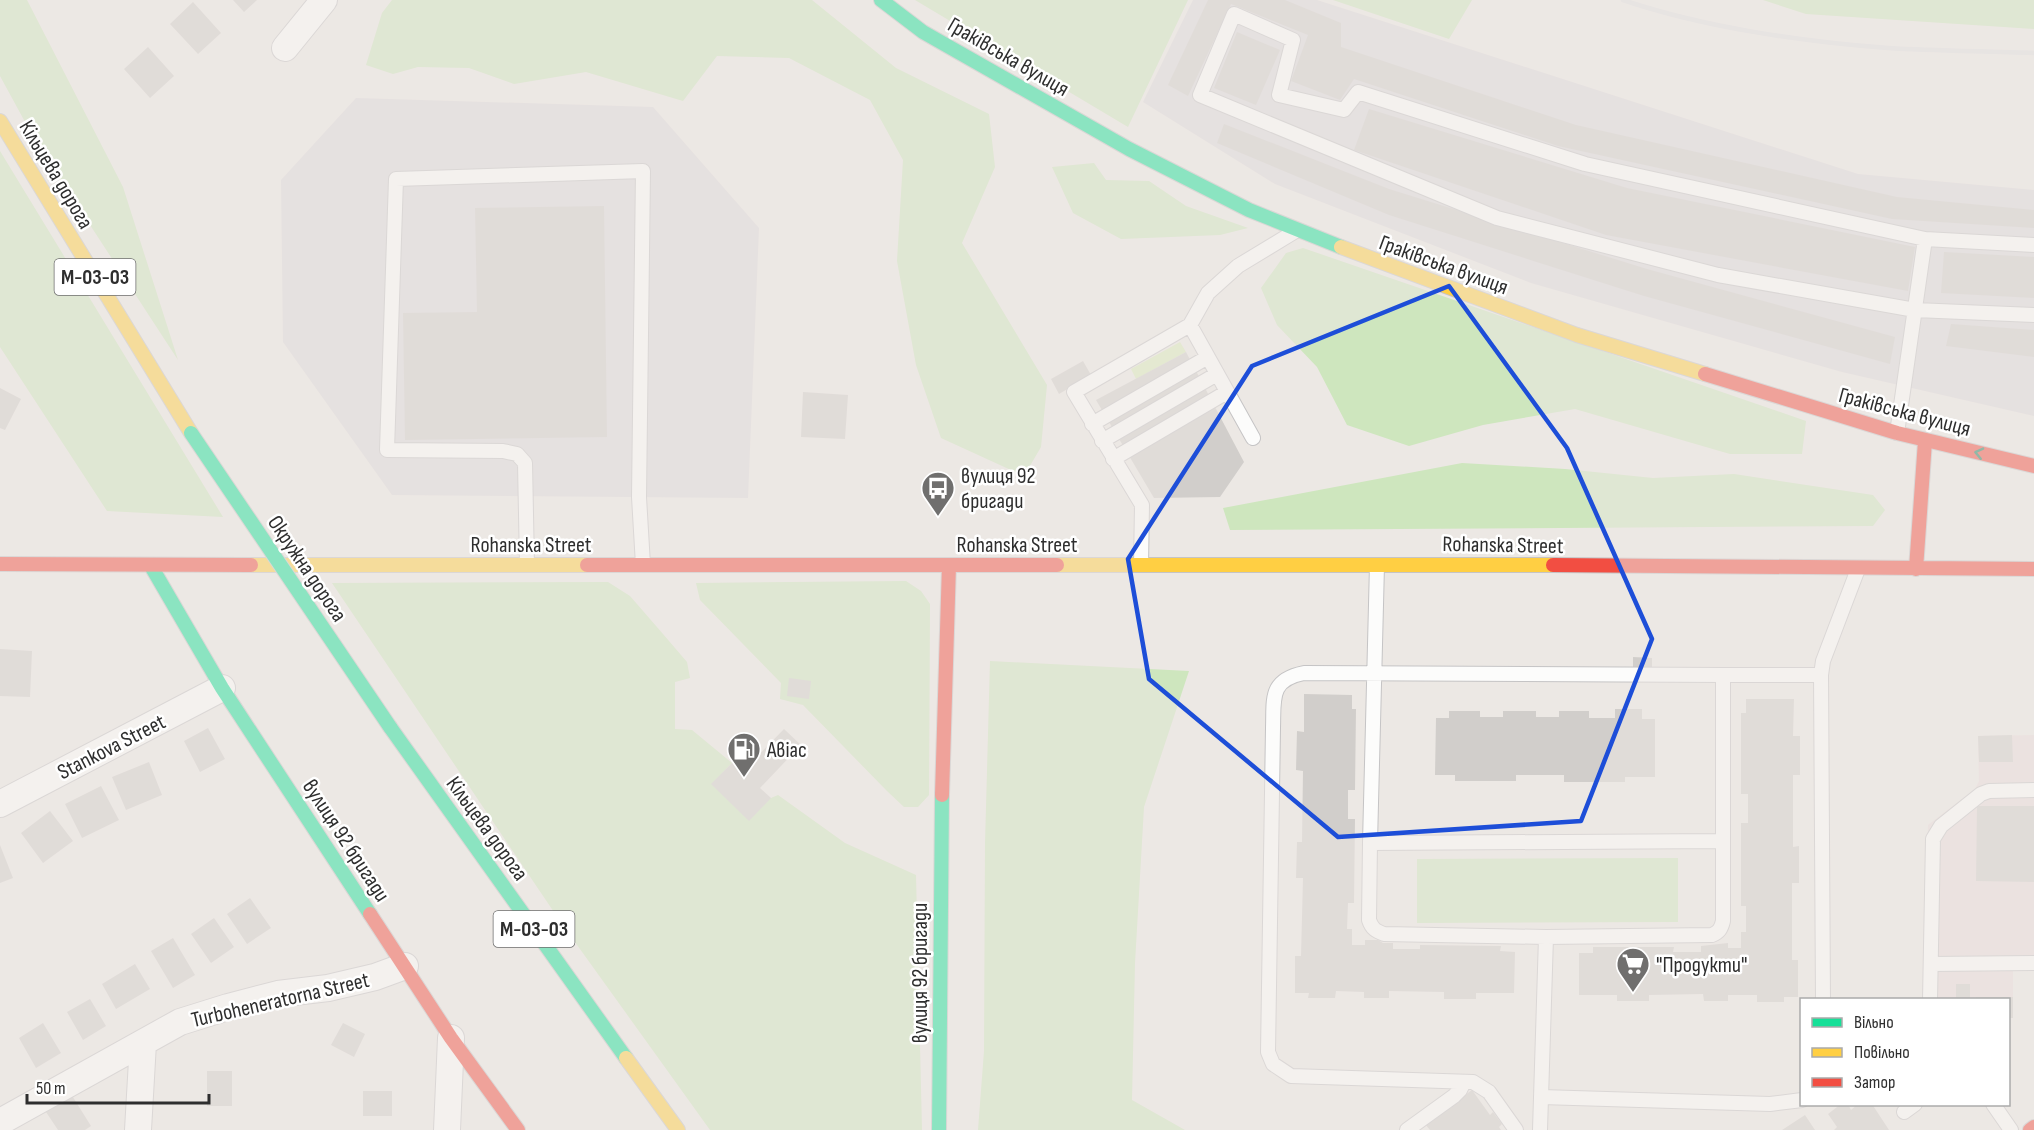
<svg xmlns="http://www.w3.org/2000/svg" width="2034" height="1130" font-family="'Sofia Sans Condensed',sans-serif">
  <rect width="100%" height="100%" fill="#ece8e4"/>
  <path fill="#dcd9db" d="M1193,0h124l541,174 176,16v226l-192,-44 -311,-89 -256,-99 -132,-82z
    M356,98l297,9 106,121 -11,270 -356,-3 -109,-153 -2,-162z"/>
  <path fill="#e9dcdb" d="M2034,735v228h-21v55h-4l-1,-18h-82l2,-175 47,-36 4,-8 -1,-45z"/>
  <path fill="#cee6be" d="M0,0h27l96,187 55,173 -142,-218 -36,-66z
    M392,0h420l84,68 93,46 6,53 -33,76 85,142 -6,62 -17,29 -83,-38 -25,-73 -19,-104 6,-101 -33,-60 -81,-42 -72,-2 -34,45 -97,-29 -72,12 -45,-16 -51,-1 -25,7 -27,-9 16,-52z
    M915,0h273l-60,127z
    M1333,0h139l-23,39z
    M1763,0h271v29l-228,-15z
    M0,151l223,366 -116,-6 -107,-164z
    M1094,163l12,17 43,1 37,25 62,22 -28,7 -99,4 -48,-26 -21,-46z
    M1303,248l503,173 -4,33h-72l-155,-45 -92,16 -74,21 -62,-21 -30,-58 -40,-42 -16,-37 25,-35z
    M1462,463l103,6 88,9 81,-4 139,21 12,15 -12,16 -643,4 -7,-22z
    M906,581l15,10 9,13 -1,191 -11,12h-14l-17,-16 -84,-86 -23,-6 1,-16 -81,-83 -4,-17z
    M608,582l22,14 33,38 24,28 3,16 -15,4v47l17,1 40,33 -20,21 59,14 7,-3 67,48 71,32 6,255h-212l-148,-206 -230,-341z
    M990,661l199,10 -45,136 -9,156 -3,137 53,30h-207l6,-79 1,-207z
    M1678,858v64l-261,1v-64z"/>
  <path fill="#d9eabb" d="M1180,342l6,10 -50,27 -5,-10z"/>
  <path fill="#d1cecb" d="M233,0h24l-13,12z
    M1208,0h77l56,23v24l235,78 321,72 137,13v18l-142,-9 -334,-73 -204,-67 -14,21 -49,-19 17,-46 -77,-31 -43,92 -20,-11z
    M193,2l28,31 -23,21 -28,-30z
    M1237,32l43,18 -24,55 -42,-17z
    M148,47l26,29 -24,22 -26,-29z
    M1369,109l258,79 288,59 -7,44 -302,-56 -252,-85z
    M1224,124l165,65 258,80 248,68 -5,27 -246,-68 -255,-81 -172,-72z
    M604,206l3,231 -202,3 -2,-127 74,-1 -2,-104z
    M1944,252l90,5v41l-93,-5z
    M1951,324l83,6v27l-88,-11z
    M1186,352l58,110 -24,35 -66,1 -58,-98z
    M1083,361l8,14 -32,19 -8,-15z
    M0,388l21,11 -16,31 -5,-2z
    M803,392l45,3 -3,44 -44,-2z
    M0,649l32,2 -2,46 -30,-1z
    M1633,657l19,1v12h-19z
    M789,678l22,3 -2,18 -22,-3z
    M1304,694l48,1v14h4l-1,81h-7v29h7l-1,84h-6l-1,26h5v16h13v-5h13l5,3h10v6h27v-4l81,1 -1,5 15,1 -1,41h-38v6h-32v-7l-55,-1v7h-25v-6l-28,-1 -1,7h-27l1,-5h-14v-37h6l2,-78h-7l1,-36h5l1,-71 -7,-1 1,-39 7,1z
    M1746,699h48l-1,37h7v39h-7v72l6,-1v37h-7v77h6v37h-14v5h-27v-7h-29v6h-24l-1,-7 -54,1v6h-32v-6h-38v-42h14v-6h81l-1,5h28v-6l27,-3v5h13v-16h5v-26h-5v-83h7v-29h-7v-81h5z
    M1615,709h27v10h13v58h-30v5h-61v-7h-48v6h-61v-6h-20l1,-57h13v-7h31v6h23v-6h33v6h23v-6h30v7h26z
    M208,728l17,31 -25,13 -16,-31z
    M784,729l17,16 -41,43 11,10 -22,23 -38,-37 21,-21 10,9z
    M2012,735l1,27h-34l-1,-26z
    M149,762l13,33 -36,15 -14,-33z
    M101,786l18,34 -37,18 -17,-34z
    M1977,806h57v76l-58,-1z
    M50,811l23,30 -30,22 -22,-30z
    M0,845l13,33 -13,5z
    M250,898l21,30 -24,16 -20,-30z
    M214,918l20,29 -23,16 -20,-29z
    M173,938l22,37 -22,13 -22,-37z
    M135,964l15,25 -34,20 -14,-25z
    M1956,984h14v16h-14z
    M1976,997h37v21h-5v-18h-32z
    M90,999l16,27 -23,14 -16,-28z
    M43,1023l18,30 -25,15 -17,-30z
    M343,1023l22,11 -11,23 -23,-12z
    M207,1071h25v35h-25z
    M66,1086l25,40 -6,4h-27l-18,-27z
    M1472,1090l18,25 3,-3 9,12 -3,3 2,3h-71l-5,-6z
    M363,1091h29v25h-29z
    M1841,1104h7l3,6 7,-6h14l17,26h-55l3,-3 -9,-13z
    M1805,1115l10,15h-33z"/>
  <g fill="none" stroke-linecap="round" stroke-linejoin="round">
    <defs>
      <path id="lane" d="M2034,245l-109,-6 -340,-75 -227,-72 -14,18 -65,-15 14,-55 -59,-26 -34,81 297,123 221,57 197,35 119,5
        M1190,325l63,113
        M1092,424l116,-67
        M1897,433l28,-194
        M1102,441l115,-67
        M1113,459l114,-67
        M527,565l-2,-102 -8,-9 -14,-3 -116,-1 9,-271 247,-8 -4,326 4,68
        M1141,565l1,-60 -68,-113 116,-67 18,-32 30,-27 56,-34
        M1821,675l2,-14 35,-92
        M1370,843l7,-278
        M1546,937l-162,-3c-8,-3 -12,-5 -15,-14l1,-77 353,-2
        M1931,964l103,-1
        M1930,1000l3,-161 8,-13 40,-32 8,-3 45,-1
        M1541,1097l229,7 32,-4
        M1993,1104l18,26
        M1904,1112l11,-8
        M1407,1130l47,-34 6,-6 4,-8
        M1516,1130l-27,-38 -16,-10 -182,-6 -18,-12 -5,-12 5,-324c1,-29 -4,-48 31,-55l419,2
        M1540,1130l6,-193 166,-2c7,-3 9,-6 11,-14v-246h98l2,325"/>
      <path id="street" d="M285,48l39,-48
        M0,804l222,-116
        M0,1122l180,-100 48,-15 50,-13 50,-6 47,-11 30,-11
        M138,1130l5,-87
        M447,1130l4,-92"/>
      <path id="fast" d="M881,0l42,32 206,117 120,61 92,37
        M151,566l71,122 148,226
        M390,727l236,331
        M939,1130l3,-335"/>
      <path id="slow" d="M0,121l191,312
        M1341,247l236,88 128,39
        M251,565h336
        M1057,565h496
        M626,1058l52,72"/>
      <path id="jam" d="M1705,374l192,59 137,33
        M0,564l251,1
        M587,565h470
        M1553,565l481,4
        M1916,569l9,-128
        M942,795l7,-230
        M370,914l81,124 67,92
        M2030,1130l4,-3"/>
    </defs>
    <use href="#lane" stroke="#c5c4c5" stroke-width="16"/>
    <use href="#street" stroke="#c5c4c5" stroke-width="28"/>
    <use href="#fast" stroke="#c5c4c5" stroke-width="16"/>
    <use href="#slow" stroke="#c5c4c5" stroke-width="16"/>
    <use href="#jam" stroke="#c5c4c5" stroke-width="16"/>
    <use href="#lane" stroke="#fcfcfb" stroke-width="14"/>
    <use href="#street" stroke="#fcfcfb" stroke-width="26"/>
    <use href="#fast" stroke="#16e098" stroke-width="14"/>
    <use href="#slow" stroke="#ffcf43" stroke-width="14"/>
    <use href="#jam" stroke="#f24e42" stroke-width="14"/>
    <path stroke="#dfdfe1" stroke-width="4.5" d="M1623,0c80,27 180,42 265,48 48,3 97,3 146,5"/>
    <defs>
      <path id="fast-bridge" d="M191,433l199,294"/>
    </defs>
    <use href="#fast-bridge" stroke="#c6c5c4" stroke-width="16" stroke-linecap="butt"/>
    <use href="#fast-bridge" stroke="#16e098" stroke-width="14"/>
  </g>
  <defs><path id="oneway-chevron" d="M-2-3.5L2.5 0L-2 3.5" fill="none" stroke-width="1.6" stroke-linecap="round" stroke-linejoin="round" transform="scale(1.5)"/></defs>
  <use stroke="#237e5e" href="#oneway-chevron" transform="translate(1979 453) rotate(-167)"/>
  <path d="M0 0H2034V1130H0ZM1449,286l118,162 85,191 -71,182 -243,16 -189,-158 -21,-120 124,-193z" fill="#ece8e4" fill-opacity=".55" fill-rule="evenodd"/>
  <path fill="none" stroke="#1d4ed8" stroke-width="4.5" stroke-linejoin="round" d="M1449,286l118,162 85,191 -71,182 -243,16 -189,-158 -21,-120 124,-193z"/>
  <defs>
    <symbol id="bus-pin" viewBox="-11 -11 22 30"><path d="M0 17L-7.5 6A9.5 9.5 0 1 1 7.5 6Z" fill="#706f6e" stroke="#fff"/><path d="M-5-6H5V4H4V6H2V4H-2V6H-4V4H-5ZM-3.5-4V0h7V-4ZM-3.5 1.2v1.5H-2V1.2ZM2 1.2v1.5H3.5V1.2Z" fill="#fff"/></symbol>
    <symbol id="fuel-pin" viewBox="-11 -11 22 30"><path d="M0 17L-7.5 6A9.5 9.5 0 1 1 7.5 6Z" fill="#706f6e" stroke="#fff"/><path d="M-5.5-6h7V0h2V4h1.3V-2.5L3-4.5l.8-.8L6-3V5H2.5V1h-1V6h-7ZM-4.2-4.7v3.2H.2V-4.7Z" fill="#fff"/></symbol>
    <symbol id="supermarket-pin" viewBox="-11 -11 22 30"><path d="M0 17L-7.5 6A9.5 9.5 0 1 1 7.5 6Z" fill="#706f6e" stroke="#fff"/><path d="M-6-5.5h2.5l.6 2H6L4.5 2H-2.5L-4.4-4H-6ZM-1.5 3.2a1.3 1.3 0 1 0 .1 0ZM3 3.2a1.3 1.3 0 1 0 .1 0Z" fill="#fff"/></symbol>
  </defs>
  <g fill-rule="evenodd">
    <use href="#bus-pin" x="919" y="469" width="38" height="52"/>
    <use href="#fuel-pin" x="725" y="730" width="38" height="52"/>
    <use href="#supermarket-pin" x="1614" y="945" width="38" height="52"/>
  </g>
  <g text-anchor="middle" stroke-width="5" stroke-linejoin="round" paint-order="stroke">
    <g fill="#fff" stroke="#6d6d6d" stroke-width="1.5">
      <rect x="54.5" y="259" width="81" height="36" rx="4.5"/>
      <rect x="493.5" y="911" width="81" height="36" rx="4.5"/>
    </g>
    <g font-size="21" font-weight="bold" fill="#2e2e2e">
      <text x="95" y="284">М-03-03</text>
      <text x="534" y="936">М-03-03</text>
    </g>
    <g font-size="22" fill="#2e2e2e" stroke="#fff">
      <text transform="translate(1009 56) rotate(30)" y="8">Граківська вулиця</text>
      <text transform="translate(57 174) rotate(59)" y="8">Кільцева дорога</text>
      <text transform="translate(1444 264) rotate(20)" y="8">Граківська вулиця</text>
      <text transform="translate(1905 411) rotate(15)" y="8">Граківська вулиця</text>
      <text x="531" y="552">Rohanska Street</text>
      <text x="1017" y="552">Rohanska Street</text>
      <text transform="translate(1503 544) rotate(1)" y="8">Rohanska Street</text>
      <text transform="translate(308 568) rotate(56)" y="8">Окружна дорога</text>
      <text transform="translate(111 746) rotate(-27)" y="8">Stankova Street</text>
      <text transform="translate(488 828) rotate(54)" y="8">Кільцева дорога</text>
      <text transform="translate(347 840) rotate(57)" y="8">вулиця 92 бригади</text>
      <text transform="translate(919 973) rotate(-90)" y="8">вулиця 92 бригади</text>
      <text transform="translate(280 999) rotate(-13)" y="8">Turboheneratorna Street</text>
    </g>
    <g font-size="22" fill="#2e2e2e" stroke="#fff" text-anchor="start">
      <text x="961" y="483">вулиця 92<tspan x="961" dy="25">бригади</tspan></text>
      <text x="767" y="757">Авіас</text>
      <text x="1656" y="972">"Продукти"</text>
    </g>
  </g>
  <rect x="1800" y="998" width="210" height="108" fill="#ffffff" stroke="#ababab" stroke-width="1.5"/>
  <rect x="1812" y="1018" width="30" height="9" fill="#16e098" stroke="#ababab" stroke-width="1.5"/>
  <text x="1854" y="1028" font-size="18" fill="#2e2e2e">Вільно</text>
  <rect x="1812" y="1048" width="30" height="9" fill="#ffcf43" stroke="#ababab" stroke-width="1.5"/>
  <text x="1854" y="1058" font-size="18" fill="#2e2e2e">Повільно</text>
  <rect x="1812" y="1078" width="30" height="9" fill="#f24e42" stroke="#ababab" stroke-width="1.5"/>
  <text x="1854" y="1088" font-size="18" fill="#2e2e2e">Затор</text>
  <path d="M27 1094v9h182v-9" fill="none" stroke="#2e2e2e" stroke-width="3"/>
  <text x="36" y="1094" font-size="18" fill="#2e2e2e" stroke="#ffffff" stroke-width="4.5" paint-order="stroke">50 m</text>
</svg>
